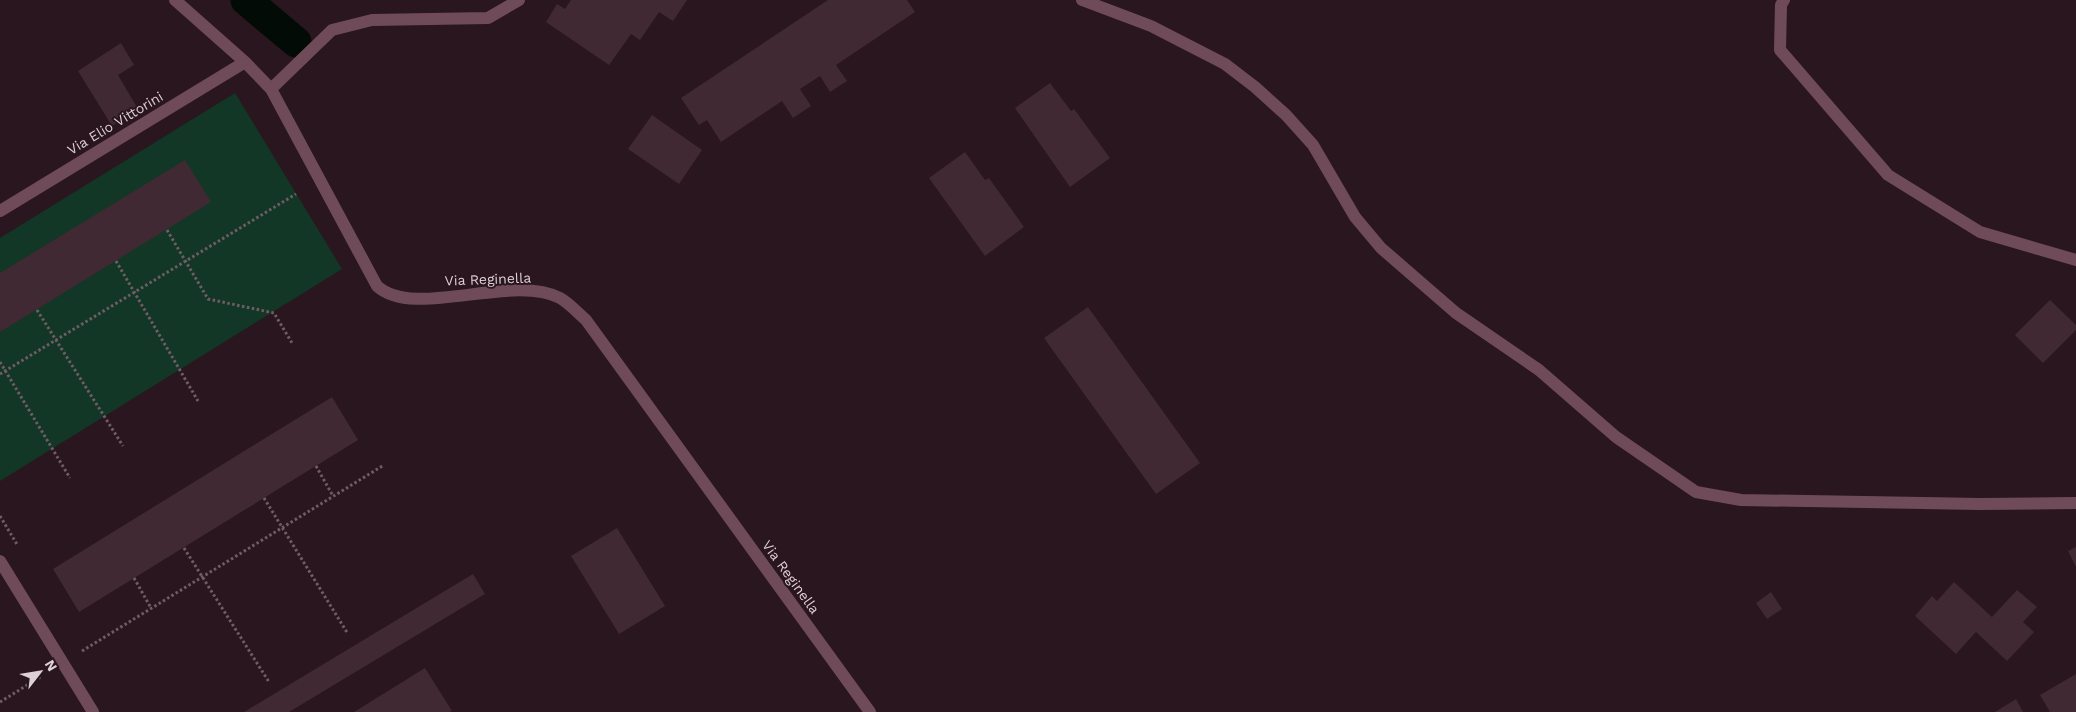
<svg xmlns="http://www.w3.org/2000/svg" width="2076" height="712" font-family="'Work Sans',sans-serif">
  <rect width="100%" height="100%" fill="#2a161e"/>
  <path fill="#123727" d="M235,93l107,176 -342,212v-243z"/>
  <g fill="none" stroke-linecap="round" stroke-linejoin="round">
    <path stroke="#020b06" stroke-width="31" d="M246,0l50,42"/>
  </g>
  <path fill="#402932" d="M571,0h116l-14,21 -14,-9 -19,28 -9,-6 -22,31 -63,-43 11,-18 8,5z
    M828,0h79l8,12 -79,53 11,16 -17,11 -10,-16 -20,13 11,17 -18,12 -11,-17 -61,41 -14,-22 -8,5 -18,-27z
    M121,43l13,22 -16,10 20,34 -26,17 -34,-55z
    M1050,83l21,28 3,-2 36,49 -40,29 -55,-79z
    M652,115l50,35 -23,34 -51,-35z
    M965,152l20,28 4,-2 35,49 -39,29 -56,-78z
    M185,160l26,42 -211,130v-59z
    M2050,300l26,25v5l-33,33 -28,-28z
    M1088,307l112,156 -44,31 -112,-156z
    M332,397l26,43 -279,172 -26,-43z
    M617,528l48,78 -46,28 -48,-78z
    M2076,547v20l-8,-16z
    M473,574l12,20 -196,118h-45z
    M1954,582l38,35 25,-27 20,17 -14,15 11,10 -27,29 -31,-29 -20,22 -41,-38 17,-20 5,5z
    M1771,592l11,17 -15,10 -11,-16z
    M425,668l27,43 -3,1h-95z
    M2076,674v38h-26l-10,-17z
    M2016,699l7,13h-28z"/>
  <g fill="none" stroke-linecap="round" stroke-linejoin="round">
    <path stroke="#6f5d63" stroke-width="3" stroke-dasharray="2.5 2.5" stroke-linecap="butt" d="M167,230l41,69 66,14 18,30
      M116,261l82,140
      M37,310l86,136
      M0,362l70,116
      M0,374l296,-180
      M316,466l17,30
      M264,498l84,136
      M0,516l18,30
      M184,548l85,134
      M134,578l17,30
      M82,651l302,-186
      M0,702l42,-26"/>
    <path stroke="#6f4b59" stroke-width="12" d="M175,0l70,62 26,27 106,197c37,34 134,-13 183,12 9,5 18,15 26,22l284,392
      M1082,0l69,26 74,38 30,23 31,28 27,30 42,72 26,31 75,65 83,57 77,67 80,55 45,8 239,4 96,-1
      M1784,0l-3,5 -1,45 108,125 92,57 96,28
      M271,89l61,-59 40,-10 116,-2 31,-18
      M0,211l245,-149
      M0,561l93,151"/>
  </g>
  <g text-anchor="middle" stroke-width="4" stroke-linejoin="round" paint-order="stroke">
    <g font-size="14" fill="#dfd0d5" stroke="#2a161e">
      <text transform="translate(115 123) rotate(-31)" y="5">Via Elio Vittorini</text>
      <text transform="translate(488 279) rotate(-2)" y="5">Via Reginella</text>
      <text transform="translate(791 577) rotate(54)" y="5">Via Reginella</text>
    </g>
  </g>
  <g transform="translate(40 672) rotate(59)" stroke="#2a161e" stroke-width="4" paint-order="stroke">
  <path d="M0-4L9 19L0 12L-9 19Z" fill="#dfd0d5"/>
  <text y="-8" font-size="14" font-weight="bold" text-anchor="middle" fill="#dfd0d5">N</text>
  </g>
</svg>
